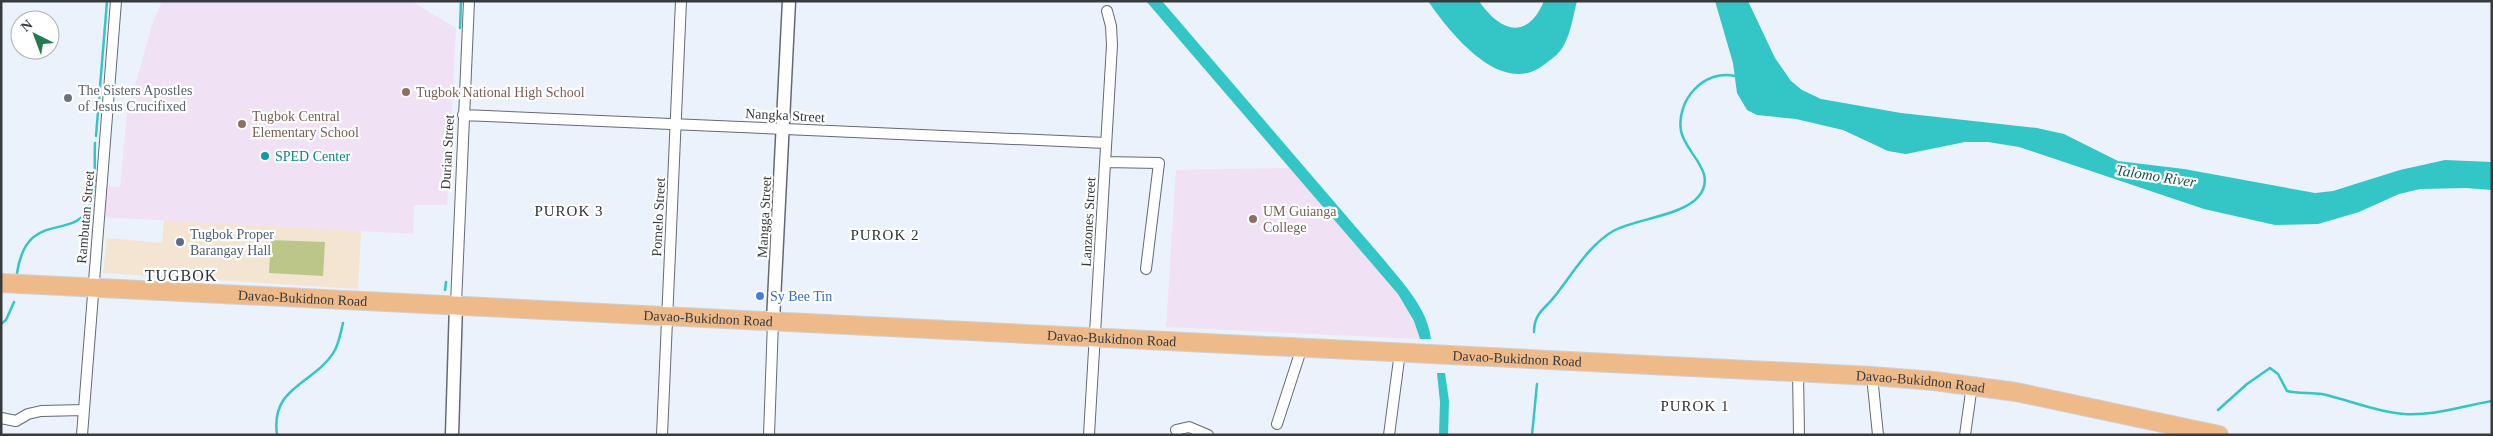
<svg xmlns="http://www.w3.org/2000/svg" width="2493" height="436" font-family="'Times New Roman',serif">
  <rect width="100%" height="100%" fill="#ebf2fb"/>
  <path fill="#f4e5d2" d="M164,220l197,11 -3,58 -255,-16 4,-35 55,5z"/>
  <path fill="#f0e1f4" d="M162,1h249l45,27 -9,177h-33l-1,29 -311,-17 3,-31 15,1 7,-73 26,-92z
    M1290,168l108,126 16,27 6,18 -254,-12 10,-157z"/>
  <path fill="#bbc688" d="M271,240l54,2 -2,34 -54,-3z"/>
  <path fill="#34c5c7" d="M1146,1h16l223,260c18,22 43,48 46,78h-11l-6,-18 -16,-27z
    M1428,1h51c21,31 48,40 65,0h33c-4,15 -6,31 -13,44 -5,9 -11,13 -19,19 -43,35 -95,-31 -117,-63z
    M1715,1h33l27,57 16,23 11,9 19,9 80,14 136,15 27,6 54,27 66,8 131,24 18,-2 67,-21 45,-10 47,2v28l-26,-2 -46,1 -21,5 -40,18 -41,12 -43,1 -71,-16 -185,-62 -31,-5h-23l-59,12 -18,-3 -45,-21 -47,-11 -39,-4 -10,-5 -10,-17 -4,-30z
    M1437,373h8l4,28 -1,34h-9l1,-33z"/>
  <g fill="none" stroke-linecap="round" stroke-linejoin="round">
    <path stroke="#34c5c7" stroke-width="2.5" d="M460,28l1,-27
      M96,136l11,-135
      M17,273c10,-66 58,-30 73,-68 7,-18 4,-43 5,-62
      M445,290l1,-8
      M1,324l5,-4 8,-18
      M1534,332c0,-6 1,-12 5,-18 4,-6 11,-11 15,-17 18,-22 35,-53 61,-67 22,-11 69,-15 84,-34 19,-24 -14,-43 -18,-65 -5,-31 23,-62 54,-55
      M2218,410l29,-26 23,-16 8,6 9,17c11,3 24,1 35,3 27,6 54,18 82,20 30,2 58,-8 88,-13
      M277,435c-7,-50 38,-50 58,-85 4,-8 6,-18 8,-27
      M1532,435l5,-51"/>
    <defs>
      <path id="minor" d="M463,115l643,28
        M1105,162l54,1 -13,106
        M456,304l13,-303
        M1798,372l1,63
        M1872,376l6,59
        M1,418l15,3 12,-7 13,-3 43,-1
        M1277,424l25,-77
        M1176,430l13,-3 19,8
        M82,435l34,-434
        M662,435l19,-434
        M769,435l4,-114
        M1089,435l23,-390 -1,-19 -4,-15
        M1389,435l11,-83
        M1965,435l7,-50"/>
      <path id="tertiary" d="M773,321l16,-320
        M452,435l4,-131"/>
      <g id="trunk">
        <path id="s1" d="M1,283l1871,93 62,5 82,11 203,43"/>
      </g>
    </defs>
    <use href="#minor" stroke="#656a72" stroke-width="12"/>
    <use href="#tertiary" stroke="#656a72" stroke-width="15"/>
    <use href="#trunk" stroke="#cfd0d1" stroke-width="20"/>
    <use href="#minor" stroke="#fff" stroke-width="10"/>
    <use href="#tertiary" stroke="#fff" stroke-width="12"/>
    <use href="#trunk" stroke="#efba8a" stroke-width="18"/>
  </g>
  <g fill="#8d6e63" stroke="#fff" stroke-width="2">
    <circle cx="406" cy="92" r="5"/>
    <circle cx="242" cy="124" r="5"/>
    <circle cx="1253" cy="219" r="5"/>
  </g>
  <circle fill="#6b7280" stroke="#fff" stroke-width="2" cx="68" cy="98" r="5"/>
  <circle fill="#0f9aa8" stroke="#fff" stroke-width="2" cx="265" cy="156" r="5"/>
  <circle fill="#5c6f8a" stroke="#fff" stroke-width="2" cx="180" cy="242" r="5"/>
  <circle fill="#3f7fe0" stroke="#fff" stroke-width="2" cx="760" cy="296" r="5"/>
  <g text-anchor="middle" stroke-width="4.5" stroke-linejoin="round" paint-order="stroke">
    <g font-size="14" fill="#5b616d" stroke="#fff" text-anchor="start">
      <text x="78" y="95">The Sisters Apostles<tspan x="78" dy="16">of Jesus Crucifixed</tspan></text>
    </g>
    <g font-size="14" fill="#785e54" stroke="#fff" text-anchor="start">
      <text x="416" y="97">Tugbok National High School</text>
      <text x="252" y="121">Tugbok Central<tspan x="252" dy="16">Elementary School</tspan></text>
      <text x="1263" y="216">UM Guianga<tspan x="1263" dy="16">College</tspan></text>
    </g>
    <g font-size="14" fill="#383b3e" stroke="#fff">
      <text transform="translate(785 115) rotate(3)" y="5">Nangka Street</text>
      <text transform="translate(447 152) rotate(-87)" y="5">Durian Street</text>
      <text transform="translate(85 217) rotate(-85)" y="5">Rambutan Street</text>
      <text transform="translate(658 217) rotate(-87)" y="5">Pomelo Street</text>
      <text transform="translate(764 217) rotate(-87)" y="5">Mangga Street</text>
      <text transform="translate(1088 222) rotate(-87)" y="5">Lanzones Street</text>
      <text dy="5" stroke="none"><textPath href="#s1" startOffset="302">Davao-Bukidnon Road</textPath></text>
      <text dy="5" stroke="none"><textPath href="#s1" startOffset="708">Davao-Bukidnon Road</textPath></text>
      <text dy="5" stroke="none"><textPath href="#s1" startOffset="1112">Davao-Bukidnon Road</textPath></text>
      <text dy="5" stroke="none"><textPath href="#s1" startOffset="1518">Davao-Bukidnon Road</textPath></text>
      <text dy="5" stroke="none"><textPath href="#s1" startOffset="1922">Davao-Bukidnon Road</textPath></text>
    </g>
    <g font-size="14" fill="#0d838f" stroke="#fff" text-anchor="start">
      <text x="275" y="161">SPED Center</text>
    </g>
    <g font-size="14" fill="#4e5e75" stroke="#fff" text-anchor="start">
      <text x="190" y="239">Tugbok Proper<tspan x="190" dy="16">Barangay Hall</tspan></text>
    </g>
    <g font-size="14" fill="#366cbe" stroke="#fff" text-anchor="start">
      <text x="770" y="301">Sy Bee Tin</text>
    </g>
    <g font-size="15" font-style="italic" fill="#175253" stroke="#fff">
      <text transform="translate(2156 176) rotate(9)" y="5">Talomo River</text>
    </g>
    <g font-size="15" letter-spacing="1" fill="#2c3138" stroke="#fff">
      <text x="569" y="216">PUROK 3</text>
      <text x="885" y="240">PUROK 2</text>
      <text x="1695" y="411">PUROK 1</text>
    </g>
    <g font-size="16" letter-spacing="1" fill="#2c3138" stroke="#fff">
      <text x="181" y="281">TUGBOK</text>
    </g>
  </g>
  <rect width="2493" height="436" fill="none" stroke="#383b3e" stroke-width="5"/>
  <g transform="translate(35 35) rotate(318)"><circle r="24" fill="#ffffff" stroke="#afb1b2"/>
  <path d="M0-4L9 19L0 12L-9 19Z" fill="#237c50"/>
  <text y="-8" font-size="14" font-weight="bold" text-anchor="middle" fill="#383b3e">N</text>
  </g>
</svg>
